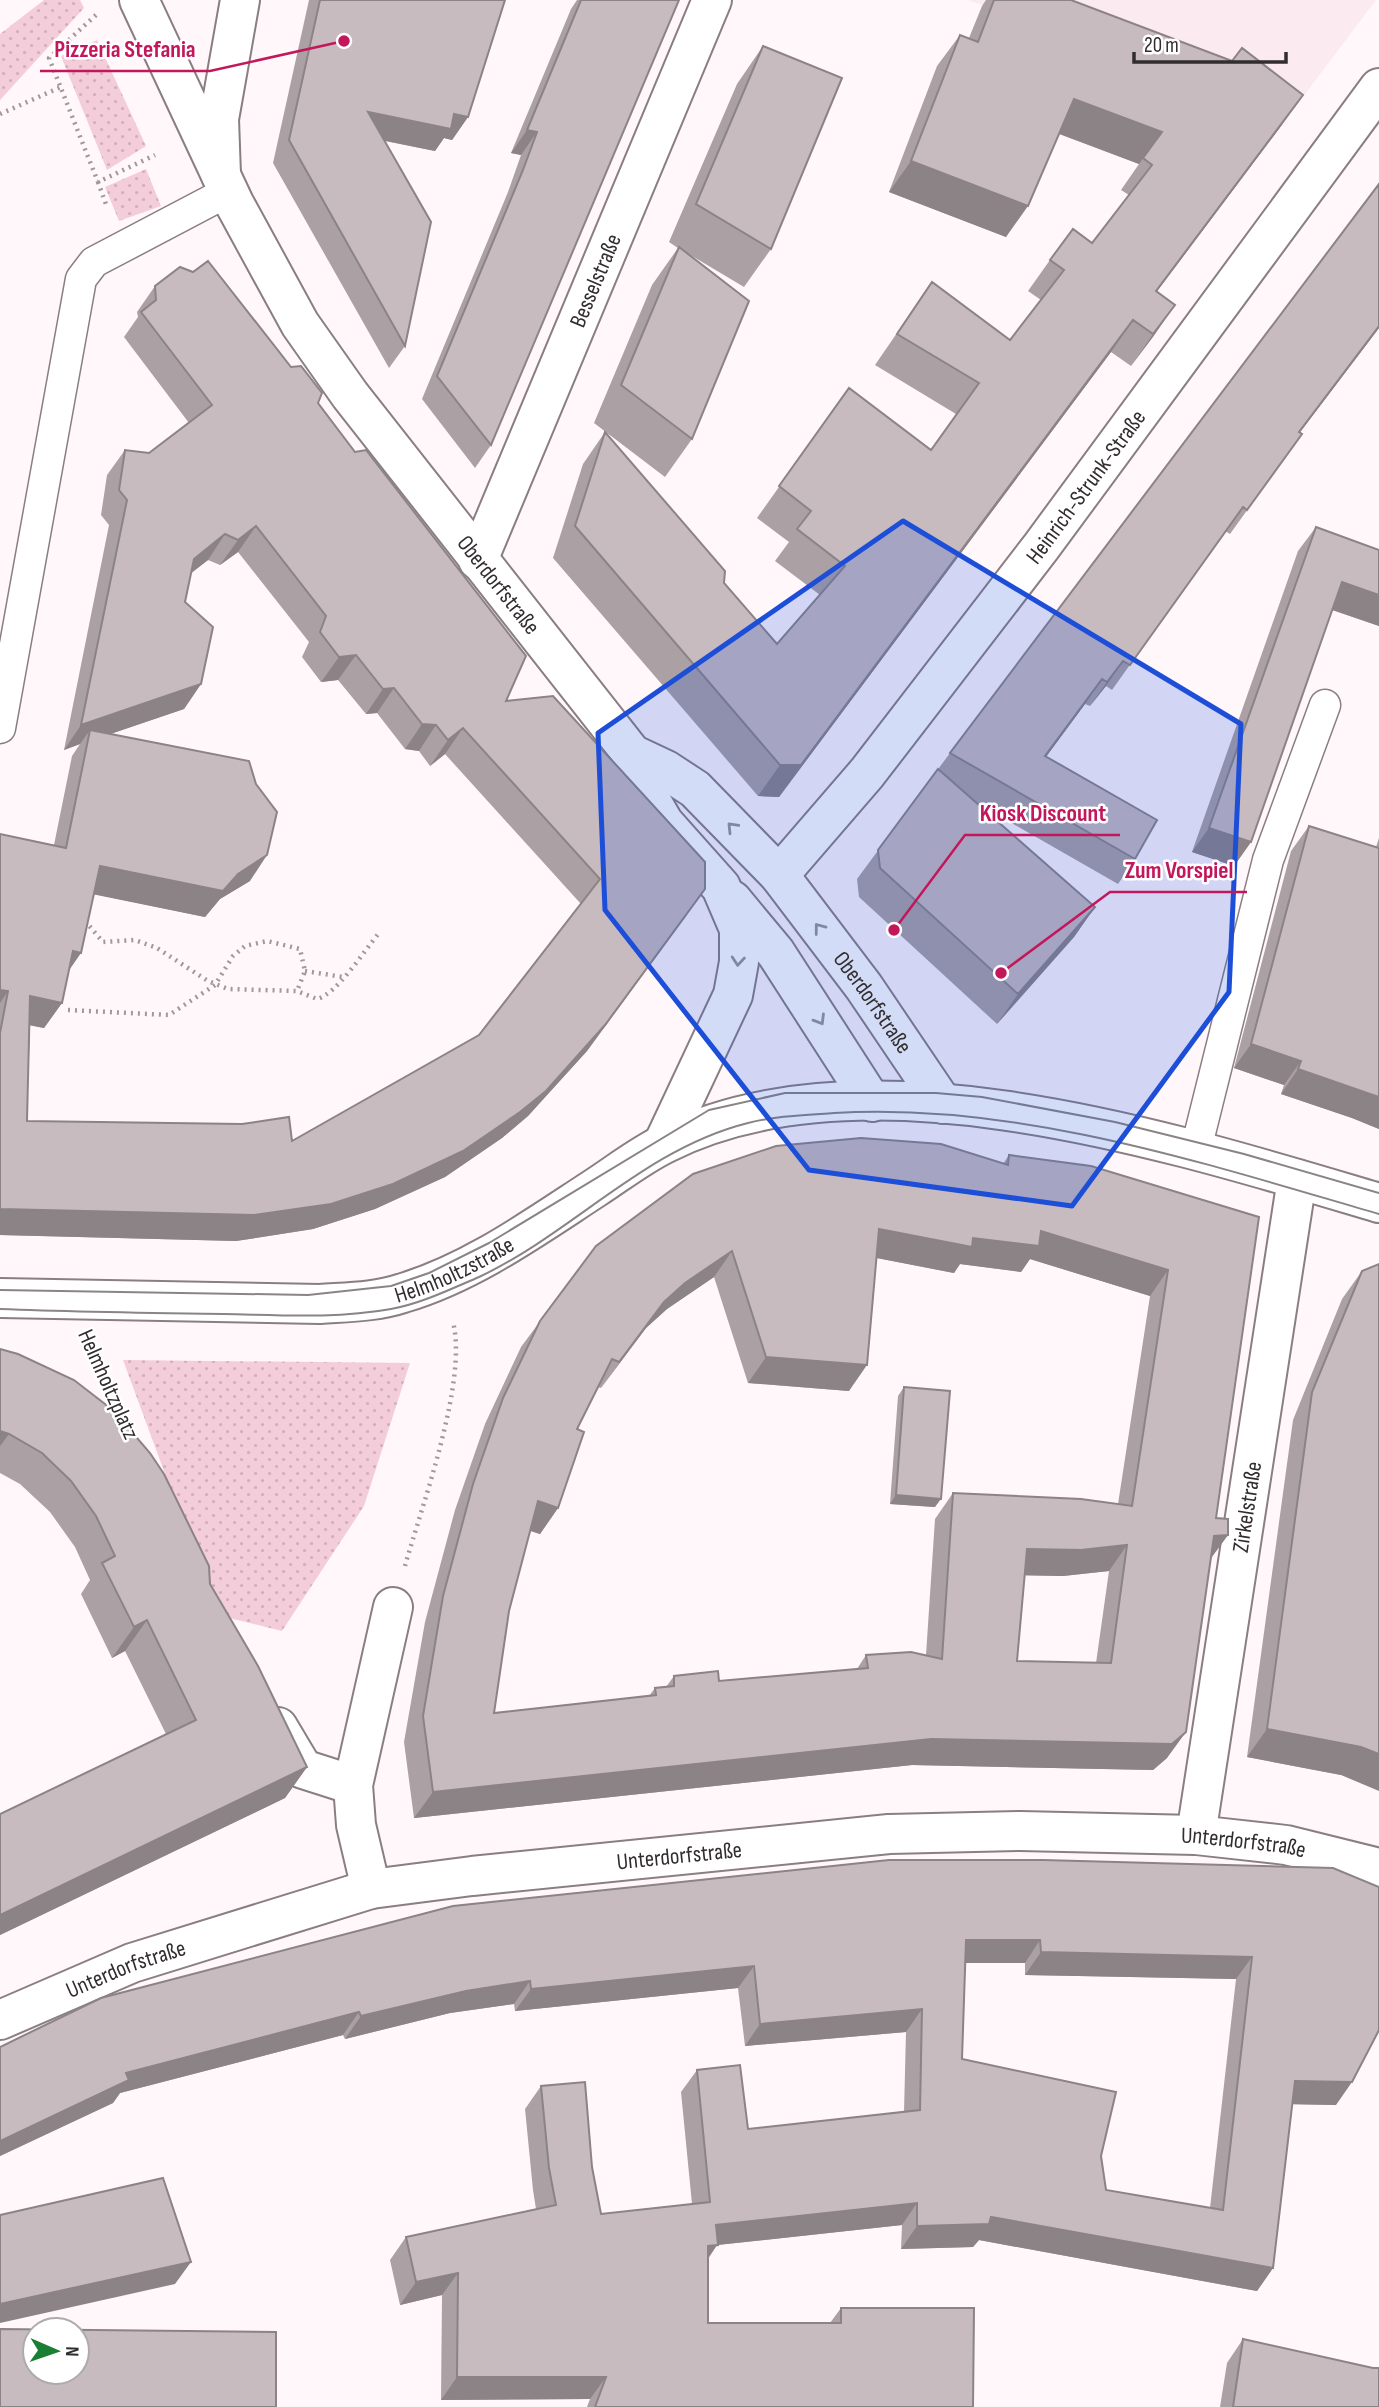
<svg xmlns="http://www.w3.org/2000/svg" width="1379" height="2407" font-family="'Sofia Sans Condensed',sans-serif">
  <defs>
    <pattern id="grass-dots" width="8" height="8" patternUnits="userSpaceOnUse" patternTransform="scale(1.75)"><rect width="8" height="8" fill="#f4cdda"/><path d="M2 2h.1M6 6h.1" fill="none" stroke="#d2b0bb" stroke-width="1.8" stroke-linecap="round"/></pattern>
  </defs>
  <rect width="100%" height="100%" fill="#fff7fa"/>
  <path fill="#fbeaef" d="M968,0h408l-95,126 -61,-47 -205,-62z"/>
  <path fill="url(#grass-dots)" d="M44,0h36l4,8 -84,92v-66z
    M97,40l49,106 -39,24 -46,-114z
    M146,169l15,37 -42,15 -14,-34z
    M123,1360l287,3 -46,143 -82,125 -65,-16z"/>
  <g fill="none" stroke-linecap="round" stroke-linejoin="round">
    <defs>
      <path id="lane" d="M0,728l81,-449 13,-17 135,-71
        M1195,1153l73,-293 57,-155"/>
      <g id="street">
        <path d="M221,175l-2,-56 21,-119"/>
        <path id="s1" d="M478,560l234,-560"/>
        <path id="s2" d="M779,875l88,-102 174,-226 338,-459"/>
        <path d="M278,1727l25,42 50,16"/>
        <path id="s3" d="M1196,1835l101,-656"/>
        <path d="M371,1889l-15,-64 -3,-40 40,-178"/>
        <path id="s4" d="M0,2020l132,-57 239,-74 101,-13 417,-42 131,-3 176,4 90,10 93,23"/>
      </g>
      <g id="secondary">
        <path id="s5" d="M139,0l95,203 66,121 50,71 282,359 34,16 29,19 84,86 85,112 79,117"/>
        <path d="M632,754l10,31 22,38 57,64 18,42v33l-6,33 -70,149"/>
        <path d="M732,900l44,53 96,149"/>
        <path id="s6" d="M0,1298l320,6c28,-2 56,-2 83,-11 70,-21 132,-66 192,-105 23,-15 46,-33 71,-45 200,-100 510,0 713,60"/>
      </g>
    </defs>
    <use href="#lane" stroke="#8a7e82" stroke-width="33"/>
    <use href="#street" stroke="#8a7e82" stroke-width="42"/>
    <use href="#secondary" stroke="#8a7e82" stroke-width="42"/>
    <path stroke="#9f999b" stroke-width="4.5" stroke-dasharray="2 5" stroke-linecap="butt" d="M96,15l-47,43 49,124 57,-27
      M0,114l61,-27
      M98,182l9,25
      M85,921l18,21 32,-2 22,8 51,33 20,8 69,2 20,8c20,-5 47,-48 62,-66
      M305,971l38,6
      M68,1010l101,5 46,-30 18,-29 12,-10 22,-5 33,8 5,22 -8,20
      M92,1346l38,85
      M405,1566c17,-61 63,-185 48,-244"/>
    <use href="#lane" stroke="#fff" stroke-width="30"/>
    <use href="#street" stroke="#fff" stroke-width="38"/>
    <use href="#secondary" stroke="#fff" stroke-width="38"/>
    <path stroke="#8b8486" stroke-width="2" d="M0,1290l308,5 83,-9 38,-13 60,-30 220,-133 76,-17h151l46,4 133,25 129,32 135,39
      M0,1309c75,3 150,4 224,5 55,1 112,5 167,-5 29,-5 60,-20 88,-32 94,-44 165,-128 269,-154 27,-7 58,-8 86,-10 185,-11 369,50 545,101"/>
  </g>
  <path fill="#aba1a4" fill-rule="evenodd" d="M309,0h196l-37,117 -16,23 -8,-2 -9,13 -50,-10 20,205 -16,22 -116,-205z
    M577,0h102l-188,445 -16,23 -53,-69 86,-207 13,-37 -10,-2 60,-144z
    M986,0h85l210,126 -124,165 18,14 -44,61 -20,-14 -332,445 -21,-1 -205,-238 30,-94 22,-32 119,151 53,61 43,-49 -45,-34 14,-19 -32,-24 92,-130 82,62 25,-36 -81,-49 57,-83 78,58 31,-40 -13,-9 22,-31 42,-17 37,-48 -8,-5 18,-26 -80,-30 -53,103 -117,-45 48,-126 23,-31 9,3 13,-32z
    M763,46l8,203 -27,38 -62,-37 10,189 -27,38 -71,-54 58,-138 26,-37 -9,-6 68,-158z
    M1379,184v144l-79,104 2,2 -72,100 -5,-3 -113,159 -6,-4 -16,20 -5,-2 -39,53 89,102 -17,25 -143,-82 120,105 -21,30 -77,87 -138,-127 -2,-18 93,-126z
    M155,286l163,117 188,298 181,214 -100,136 -59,65 -26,22 -57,39 -70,32 -62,20 -77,12 -236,-6v-401l54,11 18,-89 8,-12 -16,6 45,-225 -8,-10 6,-40 18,-25 24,3 40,-30 -65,-86 14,-20 -1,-5zM238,552l71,90 -7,15 19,25 17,-2 28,34 11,-1 28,36 14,2 11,15 15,-12 136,150 -102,131 -187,106 -265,-20 3,-96 14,3 18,-25 7,-33 25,-76 111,23 15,-18 30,-18 -140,-147 74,-25 17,-25 -16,-82 6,-29 17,-13 12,5z
    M1316,527l63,23v76l-47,-16 -81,232 -17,24 -42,-14 106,-301z
    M1309,826l67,21 3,-9v291l-27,-11 -71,-24 3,-9 -50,-17 57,-217z
    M1009,1155l250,62 -43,301 12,17 -18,24 -43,199 -14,12 -241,-5 -498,53 -10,-76 21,-120 30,-112 30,-86 36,-77 75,-101 407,-82zM877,1258l77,15 6,-9 61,8 9,-13 120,37 -32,208 -165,-11 -18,26 -9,136h-60l-9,14 -138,12 -45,-5 -8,11 -11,1 -6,8 -155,17 15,-102 21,-80 10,3 18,-26 19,-79 21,-42 3,1 45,-60 21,-19 47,-32 34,106 101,8zM1109,1571l-13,92 -79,-2 7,-86 39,1z
    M1362,1271l-21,504 -94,-18 46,-337 49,-121z
    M0,1349l210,235 97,183 -22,31 -285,137v-121l166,-80 -41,-83 -13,7 -31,-64 9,-14 -15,-33 -25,-35 -30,-28 -20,-11z
    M904,1387l31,120 -45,-3 8,-108z
    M1333,1868l3,237 -44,-1 -19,164 -16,23 -278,-51 -6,7 -72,2 1,-24 -185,20 -9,14v64h122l11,-15 132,99h-386l3,-8 -149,1 1,-105 -42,10 -10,-45 16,-23 130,-28 -3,-19 -8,-81 16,-23 51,81 9,47 91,-10 -11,-112 16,-22 51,59 156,-17 2,-80 -161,14 -7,-58 -223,23 -1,-7 -64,9 -105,26 -2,-4 -223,58 -7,10 -113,53v-109zM965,1963h60v12l211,4 -26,229 -104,-18 -144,-131z
    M1243,2339l130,29 6,39h-159l7,-44z"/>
  <path fill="#8b8386" d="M1303,95l-22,31 -147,196 22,-31z
    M1074,99l88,33 -23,32 -87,-33z
    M368,112l86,2 14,3 -16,23 -8,-2 -9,13 -83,-17z
    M527,130l10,2 -16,23 -10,-2z
    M911,161l117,45 -22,31 -117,-45z
    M1175,305l-22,32 -22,29 22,-32z
    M1133,320l-22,32 -332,445 -21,-1 22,-31z
    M1379,326v2l-97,128 17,-24z
    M256,526l-18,26 -18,13 18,-25z
    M225,534l-17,26 -32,25 18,-26z
    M1342,582l37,13v31l-55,-19z
    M356,655l-18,25 -17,2 18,-25z
    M1123,661l-17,25 -16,20 17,-24z
    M1102,679l-17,25 -57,77 17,-25z
    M201,684l-17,25 -97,33 3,-12 -10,14 -16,6 17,-25z
    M394,688l-17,25 -11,1 17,-25z
    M422,724l14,1 -17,26 -14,-2z
    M463,728l-18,26 -15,12 18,-26z
    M1209,828l42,14 -17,24 -42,-14z
    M267,855l-17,26 -30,18 -15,18 -123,-25 18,-26 138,8z
    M705,889l-118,162 -59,65 -26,22 -57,39 -70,32 -62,20 -77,12 -236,-6v-26l254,6z
    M1095,907l-21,30 -77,87 21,-30z
    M73,951l8,2 -18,26z
    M0,990l8,1 -8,12z
    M30,996l32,7 -18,25 -32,-6z
    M1251,1044l50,17 -17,24 -50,-17z
    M1298,1069l81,28v32l-27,-11 -71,-24z
    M879,1229l94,9 68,-7 127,39 -18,26 -120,-37 -9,13 -61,-8 -6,9 -93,-18z
    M732,1251l-18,26 -47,32 -21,19 -45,60 63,-86 21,-19z
    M766,1357l101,8 -18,26 -101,-8z
    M0,1431l9,3 -9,12z
    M896,1495l45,4 -6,8 -45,-3z
    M538,1501l20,7 -18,26 -20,-7z
    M1228,1535l-19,26 5,-25z
    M1127,1545l-18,26 -46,5 -55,-1 19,-26z
    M147,1620l-22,31 -13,7 22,-31z
    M1267,1729l94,18 18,7v37l-38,-16 -94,-18z
    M1186,1732l-19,26 -14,12 -241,-5 -498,53 19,-26 498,-53z
    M307,1767l-22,31 -285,137v-20z
    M966,1940h74l-15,23h-75z
    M1041,1952l211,5 -16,22 -211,-4z
    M754,1966l-16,22 -223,23 16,-22z
    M530,1981l-16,23 -64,9 -105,26 16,-23 105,-25z
    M922,2009l-16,23 -161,14 15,-22z
    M359,2012l-16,23 -223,58 -7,10 -113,53v-15l126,-68z
    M1295,2081l57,1 -16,23 -57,-1z
    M917,2203l-15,22 -185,20 -15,22 5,-20 9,-22z
    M991,2217l282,51 -16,23 -278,-51 -6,7 -72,2 16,-23z
    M191,2262l-16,22 -175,39v-19z
    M458,2273l-16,22 -42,10 16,-23z
    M457,2377h149l-16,22 -149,1z"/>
  <path fill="#c7bbbf" stroke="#8b8386" stroke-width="2" fill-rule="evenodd" d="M320,0h185l-37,117 -14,-3 -3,15 -83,-17 63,110 -26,124 -116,-206z
    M581,0h98l-188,445 -54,-69 86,-206 14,-38 -10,-2z
    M994,0h77l161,61 10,-13 61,47 -147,196 19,14 -22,29 -20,-14 -332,445h-21l-205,-239 30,-94 120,139 -1,12 53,61 68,-78 -48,-37 14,-18 -32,-25 70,-98 82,62 48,-67 -82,-49 35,-52 78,58 54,-70 -14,-10 23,-31 19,14 60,-78 -9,-7 19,-26 -88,-33 -46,107 -117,-45 49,-126 18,7z
    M763,46l79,32 -71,171 -75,-45z
    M1379,184v142l-80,106 3,2 -55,76 -4,-3 -113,158 -7,-4 -16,21 -5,-3 -57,77 112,64 -22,39 -185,-106z
    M679,247l70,54 -57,138 -71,-54z
    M208,261l83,106 10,-1 21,27 -4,10 37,49 11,-2 160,206 -20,45 47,-5 152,166v27l-100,136 -59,66 -26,21 -57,39 -70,33 -62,20 -77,11 -254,-6v-176l8,-42 -8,-1v-156l66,14 24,-118 159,31 7,23 21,28 -10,43 -29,19 -15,17 -123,-25 -19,87 -8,-2 -11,52 -32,-7 -3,125 215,3 47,-7 3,24 187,-106 121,-156 -137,-151 -15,12 -12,-15 -14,-1 -28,-36 -11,1 -27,-34 -17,2 -19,-25 6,-16 -70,-90 -18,14 -13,-6 -31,25 -9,43 28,25 -12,57 -120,41 46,-225 -8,-10 6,-40 24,3 63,-48 -71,-93 15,-12 -1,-14 25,-19 13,5z
    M1316,527l63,23v45l-37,-13 -91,260 -42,-14z
    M938,769l157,138 -77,87 -138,-126 -2,-18z
    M1309,826l70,22v249l-81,-28 3,-8 -50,-17z
    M861,1138l80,6 67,21 1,-10 82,11 168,51 -43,301 12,1v16l-14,1 -28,196 -14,12 -241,-5 -498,53 -10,-76 20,-120 30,-112 30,-86 37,-77 56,-75 97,-72 83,-28zM879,1229l93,18 1,-9 66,8 2,-15 127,39 -36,236 -51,-7 -128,-6 -11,166 -31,-7 -45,3 2,13 -149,13 -1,-10 -44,5v10l-19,2 1,7 -162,18 15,-102 29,-110 20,7 26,-76 -7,-3 35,-70 7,3 45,-60 21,-19 47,-32 34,106 101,8zM1127,1545l-16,118 -94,-2 10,-112 54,1z
    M1379,1264v490l-18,-7 -94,-18 45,-337 50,-121z
    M0,1349l18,5 56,26 40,31 36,42 14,21 45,92 1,18 48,82 49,101 -307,148v-101l196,-94 -49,-100 -13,7 -32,-64 13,-7 -19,-40 -25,-35 -29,-28 -33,-19 -9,-3z
    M904,1387l46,4 -9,108 -45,-4z
    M889,1860h154l290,8 46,19v143l-27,52 -57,-1 -22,187 -282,-51 -2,7 -72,2v-23l-201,22 2,20 -10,1v77h133v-15h133l-1,99h-378l11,-30h-149l1,-104 -42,9 -10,-45 150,-32 -7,-37 -8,-82 44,-4 7,85 9,47 109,-12 -13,-132 43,-5 8,64 172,-19 2,-101 -162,15 -6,-58 -223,23 -1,-8 -64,10 -105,25 -2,-4 -233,61 3,7 -129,61v-94l101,-49 352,-92zM966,1940h74l1,12 211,5 -29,253 -117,-20 -5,-34 15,-64 -154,-33z
    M163,2178l28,84 -191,42v-89z
    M0,2329l276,3v75h-276zM35,2330h42v42h-42z
    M1243,2339l130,29h6v39h-146z"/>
  <defs><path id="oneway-chevron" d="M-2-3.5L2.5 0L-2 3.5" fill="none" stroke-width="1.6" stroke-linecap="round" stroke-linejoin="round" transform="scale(1.75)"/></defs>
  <g stroke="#989696">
    <use href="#oneway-chevron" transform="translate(732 827) rotate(-134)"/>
    <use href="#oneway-chevron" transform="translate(819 928) rotate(-127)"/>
    <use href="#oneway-chevron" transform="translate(738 961) rotate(95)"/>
    <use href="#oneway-chevron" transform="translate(820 1020) rotate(59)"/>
  </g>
  <path fill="#1d4ed8" fill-opacity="0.2" stroke="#1d4ed8" stroke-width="5" stroke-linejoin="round" d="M903,521l338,203 -12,268 -157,214 -263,-36 -204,-260 -7,-177z"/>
  <g text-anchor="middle" stroke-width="5" stroke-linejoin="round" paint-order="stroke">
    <g font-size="23" fill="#322d2e" stroke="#fff">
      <text dy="8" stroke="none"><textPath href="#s1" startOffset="303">Besselstraße</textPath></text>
      <text dy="8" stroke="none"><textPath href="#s2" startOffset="495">Heinrich-Strunk-Straße</textPath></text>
      <text dy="8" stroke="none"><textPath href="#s5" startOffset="690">Oberdorfstraße</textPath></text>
      <text dy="8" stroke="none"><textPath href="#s5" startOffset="1256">Oberdorfstraße</textPath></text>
      <text dy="8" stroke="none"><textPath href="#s6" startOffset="460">Helmholtzstraße</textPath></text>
      <text transform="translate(109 1384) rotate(66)" y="8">Helmholtzplatz</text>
      <text dy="8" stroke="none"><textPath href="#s3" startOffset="332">Zirkelstraße</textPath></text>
      <text dy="8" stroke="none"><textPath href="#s4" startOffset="1270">Unterdorfstraße</textPath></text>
      <text dy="8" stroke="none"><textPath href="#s4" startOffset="704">Unterdorfstraße</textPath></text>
      <text dy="8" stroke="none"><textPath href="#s4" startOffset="136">Unterdorfstraße</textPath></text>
    </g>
  </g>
  <path fill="none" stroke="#c2185b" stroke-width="2.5" d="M344 41L210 71H40M894 930L965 835H1120M1001 973L1110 892H1247"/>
  <g fill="#c2185b" stroke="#fff" stroke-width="2.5">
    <circle cx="344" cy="41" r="7"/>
    <circle cx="894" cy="930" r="7"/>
    <circle cx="1001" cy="973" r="7"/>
  </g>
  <g font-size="24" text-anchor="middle" font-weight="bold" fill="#c2185b" stroke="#fff" stroke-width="5" stroke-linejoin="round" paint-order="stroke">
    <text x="125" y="57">Pizzeria Stefania</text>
    <text x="1043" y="821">Kiosk Discount</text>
    <text x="1179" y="878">Zum Vorspiel</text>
  </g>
  <g transform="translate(56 2351) rotate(92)"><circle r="33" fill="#ffffff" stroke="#adabab" stroke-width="2"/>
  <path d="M0-5L12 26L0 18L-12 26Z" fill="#1a7f32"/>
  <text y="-10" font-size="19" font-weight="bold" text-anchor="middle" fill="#322d2e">N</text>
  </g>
  <path d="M1134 52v10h152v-10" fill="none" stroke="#322d2e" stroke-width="3.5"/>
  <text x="1144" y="52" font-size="21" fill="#322d2e" stroke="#ffffff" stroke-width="5" paint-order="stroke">20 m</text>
</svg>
